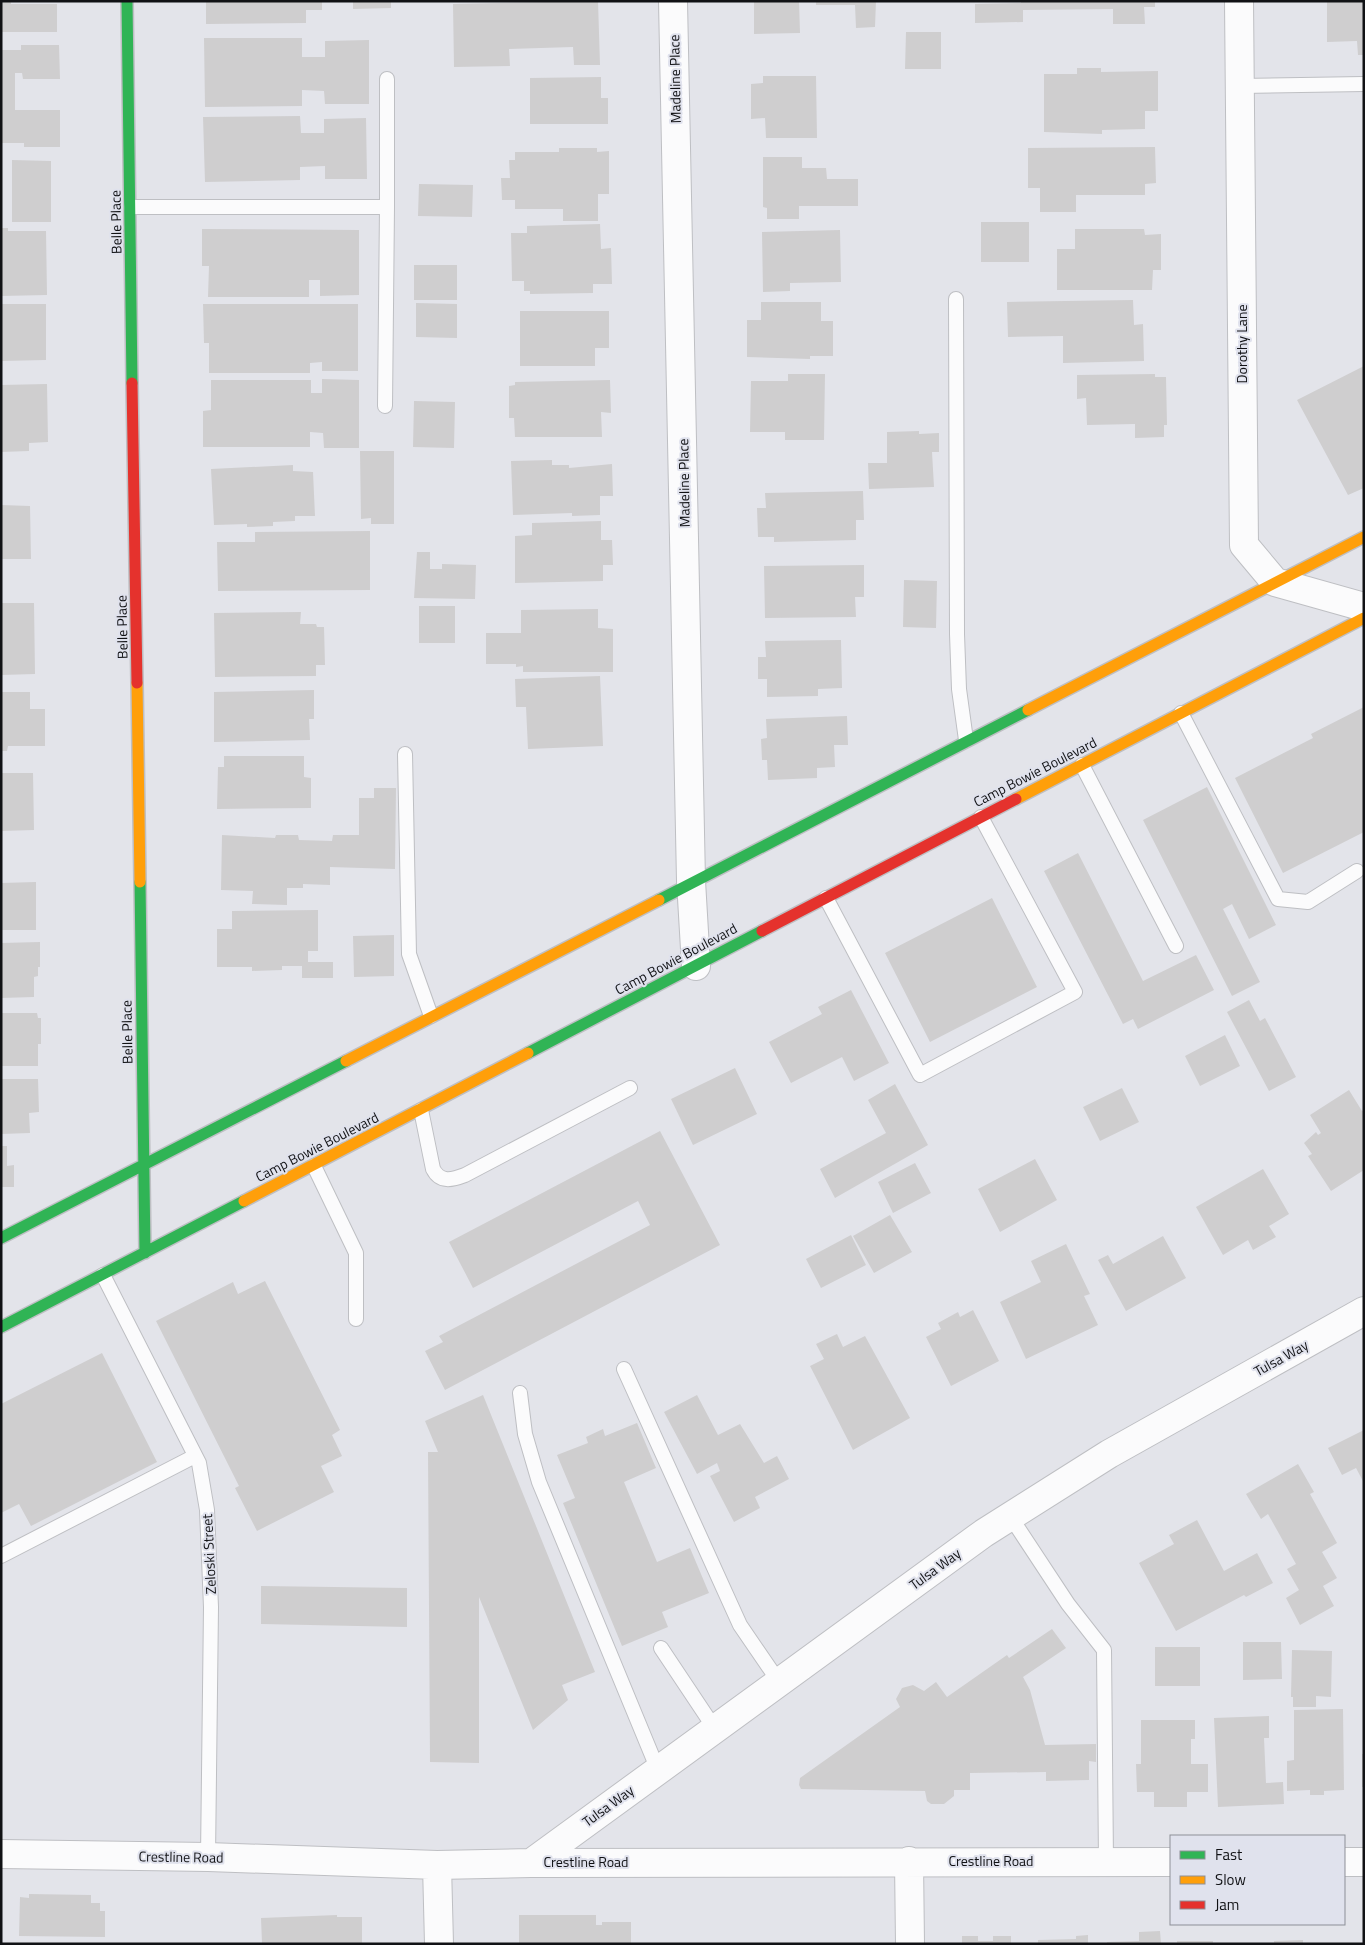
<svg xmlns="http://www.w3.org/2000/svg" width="1365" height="1945" font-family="'Titillium Web',sans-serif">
  <rect width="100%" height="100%" fill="#e3e4ea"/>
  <path fill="#cfcecf" d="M1,1h10v3h46v28h-56z
    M206,1h116v9h-16v13l-100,1z
    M353,1h38v7l-38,1z
    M598,1l2,64h-26l-1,-18 -64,2 1,17 -56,1 -1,-63z
    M754,1h45l1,32 -46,1z
    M816,1h60l-1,26 -19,1 -1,-23h-39z
    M1021,1h134v6h-11l1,17h-32v-15l-90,1v12l-48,1v-19l46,-1z
    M1327,1h37v54h-6l-1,-14 -30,1z
    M906,32h35v37h-36z
    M204,38h98v19h23v-16l44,-1v64h-44l-1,-13 -22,-1v16l-97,1z
    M21,45h38l1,34h-37l-1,-6h-7v37h45v37h-36v-4h-23v-93h20z
    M1077,68h24v4l57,-1v40h-13v18l-43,1v4l-58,-2v-58h33z
    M763,76h53l1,62h-51l-1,-20 -14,1v-35l12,-1z
    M601,77v21h7v26h-78v-46z
    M300,116l1,17h23v-14l42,-1 1,61h-42v-13l-25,1v13l-95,2 -2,-65z
    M1155,147l1,36 -11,1v11h-69v17h-36v-24h-12v-40z
    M559,148h38v4l12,-1v43h-11v27h-35v-12h-48v-9h-13l-1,-22h9l-1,-18h6v-8h44z
    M763,157h39v11h24l1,11h31v27h-59v13h-32v-11l-4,-1z
    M12,160l39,1v61h-39z
    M419,184l54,1 -1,32 -54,-1z
    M981,222h48v40h-48z
    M600,224l1,25 10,-1 1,36h-19v9l-63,1v-3h-6v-10h-12l-1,-48h16v-7z
    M1,228h7v3h38l1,64 -46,1z
    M202,229l157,1v65l-39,1v-16h-11v17h-101l1,-31h-7z
    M1075,229h69l1,6 16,-1v36h-8l-1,20h-95v-41h18z
    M840,230l1,52 -51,1v8l-27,1 -1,-60z
    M414,265h43v35h-43z
    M1133,300l1,25 9,-1 1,37 -81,2v-27l-55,1 -1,-35z
    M761,302h60v19h12v35h-23v3l-63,-2v-37h14z
    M416,303l41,1v34l-41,-1z
    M1,304h45v56l-45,1z
    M203,304h155v67h-36v-9l-12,1v10h-101v-30h-5z
    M520,311h89v37h-14v18h-75z
    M1364,366v122l-16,7 -51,-95z
    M788,374h37l-1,66h-39v-8h-35l1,-51h37z
    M1155,374v3h11l1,48h-3v12l-29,1v-14l-48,1 -1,-27 -9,1v-24z
    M322,379l37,1v68h-35l-1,-15 -13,-1v15h-107v-36l8,-1v-30h100v13h11z
    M610,380l1,33 -10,-1 1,25h-87l-1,-19h-5v-32l6,-1v-3z
    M47,384l1,58 -19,1v8l-28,1v-67z
    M414,401l41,1 -1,46 -41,-1z
    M919,431v3l20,-1v19h-7l2,35 -65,2 -1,-26h19v-31z
    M360,451h34v73h-23v-6l-10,1z
    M552,460v5h17v3l43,-4 1,32h-13v19l-28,1v-3l-59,2 -2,-54z
    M293,465v6l20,1 2,44h-20v5l-22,1v4l-26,1v-3l-33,1 -3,-56z
    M863,491l1,29h-8v20l-82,2v-5h-16l-1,-29h9l-1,-15z
    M1,505l29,1 1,53h-30z
    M601,521v19h11l1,25h-10v16l-88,2v-47l17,-1v-12z
    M370,531v59l-152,1 -1,-49h38v-10z
    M417,552h13v17h12v-5l34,1 -1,34 -61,-1z
    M864,565v32h-9l1,20 -91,1 -1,-52z
    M904,580l33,1 -1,47 -33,-1z
    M1,603h33l1,71 -34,1z
    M419,606h36v37h-36z
    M598,609v19l15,1v43h-90v-6l-7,1v-3h-30v-31h35v-23z
    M301,612l-1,12h16l1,3h7l1,38h-9v11l-101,1 -1,-64z
    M841,640l1,48 -24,1v7l-51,1v-18h-9v-22h8l-1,-16z
    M600,676l3,70 -75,3 -2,-42h-10l-1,-28z
    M314,690v29h-5l1,21 -96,2v-50z
    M1,692h29v17h15v37h-37l-1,5h-6z
    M1364,707v125l-81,41 -48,-95 78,-40 -2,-4z
    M847,716l1,29h-14l1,22 -18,1v10l-49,2 -1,-20h-5l-1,-21 6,-1 -1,-19z
    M224,756h80v21l7,1v30l-94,1 1,-42h6z
    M1,773h32l1,57 -33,1z
    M1207,787l69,138 -27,14 -17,-35 -9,5 37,73 -28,14 -89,-176z
    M374,788h22l-1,81 -65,-2v18l-27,-1v4h-16v17l-35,-1 1,-13 -32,-1 1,-55 53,3 1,-3h22l1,5 33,1 1,-6h26v-37h15z
    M1078,853l65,128 53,-26 18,35 -76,39 -5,-10 -10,5 -79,-153z
    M36,882v48h-35v-47z
    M992,898l45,89 -107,55 -45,-89z
    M318,910v41h-10v11h25v16h-31v-12h-20v4l-30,1v-4h-35v-38h15v-18z
    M394,935v41l-40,1 -1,-41z
    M40,942v25h-2v9l-4,1v20l-33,1v-55z
    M851,990l38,73 -35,18 -12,-24 -51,26 -22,-41 53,-28 -4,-7z
    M1249,1000l11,21 5,-3 31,59 -27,14 -42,-79z
    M1,1013h36l1,5h3v26h-3v22h-37z
    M1225,1035l15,31 -40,20 -15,-30z
    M735,1068l22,46 -64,31 -22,-46z
    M1,1079h37l1,33 -10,1 1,20 -29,1z
    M895,1084l33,61 -93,53 -15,-29 66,-36 -18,-33z
    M1122,1088l17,34 -39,19 -17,-34z
    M1349,1090l13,21 2,-1v60l-33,21 -23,-35 4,-2 -8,-11 12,-11 2,3 3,-2 -11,-18z
    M660,1131l60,114 -275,145 -20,-39 18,-9 -4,-6 211,-111 -12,-24 -165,87 -24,-46z
    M1,1146h6v20l7,-1v22h-13z
    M1035,1159l22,41 -57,32 -22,-43z
    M915,1163l16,30 -38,20 -15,-31z
    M1263,1169l26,45 -20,12 7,11 -23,13 -5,-10 -25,15 -27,-48z
    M890,1215l22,37 -38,21 -21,-37z
    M851,1235l15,30 -45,23 -15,-29z
    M1163,1236l23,42 -60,33 -28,-51 10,-5 5,9z
    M1066,1244l24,50 -6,2 14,29 -72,34 -26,-57 41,-20 -10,-21z
    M265,1281l75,149 -8,5 10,21 -21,10 13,26 -77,39 -22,-43 4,-2 -83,-165 77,-39 5,12z
    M973,1310l26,51 -48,25 -25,-49 15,-8 -3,-6 20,-11 2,5z
    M837,1334l6,13 22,-11 45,82 -57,32 -43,-84 14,-7 -8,-15z
    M102,1353l55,109 -126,64 -12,-22 -18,9v-109z
    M483,1395l112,277 -33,13 6,15 -35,30 -54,-133v166l-49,-1 -2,-310h10l-13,-31z
    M697,1395l21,40 22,-11 24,39 13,-7 12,23 -34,18 5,11 -26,14 -24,-46 10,-5 -3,-8 -20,11 -33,-62z
    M637,1423l19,45 -32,14 33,80 33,-14 19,45 -47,19 6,15 -46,19 -59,-143 12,-5 -18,-43 31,-12 -2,-6 17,-8 2,7z
    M1364,1430v53l-8,-15 -14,7 -14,-27z
    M1298,1464l16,28 -4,2 27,49 -15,9 15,26 -14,8 11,20 -34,19 -14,-27 13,-8 -12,-21 9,-5 -28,-50 -7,5 -15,-25z
    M1197,1520l27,51 33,-18 16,30 -27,14 -2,-2 -68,36 -37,-68 35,-19 -5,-9z
    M261,1586l146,2v39l-146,-3z
    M1052,1629l14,19 -43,29 7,13 15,55 51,-1v18l-7,-1v19l-43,1v-9l-76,1v17h-16v6l-10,8h-13l-4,-3 -2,-10 -124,-2 -2,-4 1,-7 100,-71 -4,-8 6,-11 11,-3 11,6 12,-9 11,15 60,-42 2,3z
    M1243,1642h38l1,37 -39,1z
    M1155,1647h45v39h-45z
    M1292,1650l40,1 -1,46 -15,-1v11h-23v-10h-2z
    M1343,1709l1,81 -20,1v4h-14v-5l-23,1v-30l7,-1v-50z
    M1269,1716v22h-5l2,45 17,-1 1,22 -66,3 -4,-89z
    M1141,1720h54v19h-4v25h17v28h-21v15h-33v-15h-17l-1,-28h5z
    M1362,1754h2v33h-2z
    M29,1894l62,1v8h9v8h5v26l-86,-1 1,-39 9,1z
    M337,1915v2h25v27l-100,-1 -1,-25z
    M519,1915h77v10h6v-3h29v22h-112z
    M1160,1931l1,13h-54v-2l32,-1v-9z
    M1088,1935v9h-50v-4l38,-1v-3z
    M962,1936h16v5h15v-5h18v8h-49z
    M1303,1940v4h-29v-3z
    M1177,1941h36v3h-36z"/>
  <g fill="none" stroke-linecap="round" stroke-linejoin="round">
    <defs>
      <path id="lane" d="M387,79v128
        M1240,86l124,-2
        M131,207h256l-2,199
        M956,299l1,335 2,55 7,51
        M1181,713l97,186 30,3 49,-31
        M405,754l4,200 22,62
        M1082,765l94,181
        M826,898l94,177 155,-83 -94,-175
        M421,1110l12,59c7,14 19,11 32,6l165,-87
        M314,1166l42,87v66
        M103,1275l96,188 8,47 4,97 -3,250
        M624,1369l116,256 39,57
        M520,1393l5,41 14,48 119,288
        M1010,1516l58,88 36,46 2,211
        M1,1556l194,-100
        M661,1648l54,81"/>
      <path id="street" d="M673,1l18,880 5,85
        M1239,1l5,544 31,37 89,25
        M1,1854l207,3 229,8 94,-2 640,-1
        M909,1861l1,83
        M1344,1862h20
        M531,1863l453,-330 125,-79 255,-143
        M437,1865l2,79"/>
      <path id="fast" d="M127,1l5,382
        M140,882l5,371
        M659,900l369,-190
        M528,1053l234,-122
        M1,1238l345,-177
        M1,1327l243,-126"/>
      <path id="slow" d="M137,683l3,199
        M1028,710l336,-173
        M1016,799l348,-181
        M346,1061l313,-161
        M244,1201l284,-148"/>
      <path id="jam" d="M132,383l5,300
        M762,931l254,-132"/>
    </defs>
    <use href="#lane" stroke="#bebfc3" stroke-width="16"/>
    <use href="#street" stroke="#bebfc3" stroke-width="30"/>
    <use href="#fast" stroke="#bebfc3" stroke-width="14"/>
    <use href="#slow" stroke="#bebfc3" stroke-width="14"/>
    <use href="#jam" stroke="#bebfc3" stroke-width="14"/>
    <use href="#lane" stroke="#fbfbfc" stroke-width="14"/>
    <use href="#street" stroke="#fbfbfc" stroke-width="28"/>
    <use href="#fast" stroke="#30b455" stroke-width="11"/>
    <use href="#slow" stroke="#ff9f0a" stroke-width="11"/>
    <use href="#jam" stroke="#e5322d" stroke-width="11"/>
  </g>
  <g text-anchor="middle" stroke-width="4" stroke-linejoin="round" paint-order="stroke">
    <g font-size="14" fill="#111215" stroke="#e0e2ed">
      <text transform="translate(675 79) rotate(-91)" y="5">Madeline Place</text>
      <text transform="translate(116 222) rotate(-91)" y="5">Belle Place</text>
      <text transform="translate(1242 344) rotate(-90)" y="5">Dorothy Lane</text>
      <text transform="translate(684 483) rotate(-91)" y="5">Madeline Place</text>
      <text transform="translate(122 627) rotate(-91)" y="5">Belle Place</text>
      <text transform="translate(1035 772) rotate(-27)" y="5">Camp Bowie Boulevard</text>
      <text transform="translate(676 959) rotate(-28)" y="5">Camp Bowie Boulevard</text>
      <text transform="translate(127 1032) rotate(-91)" y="5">Belle Place</text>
      <text transform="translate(317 1147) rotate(-27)" y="5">Camp Bowie Boulevard</text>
      <text transform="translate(1281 1358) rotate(-29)" y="5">Tulsa Way</text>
      <text transform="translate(209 1554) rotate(-93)" y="5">Zeloski Street</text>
      <text transform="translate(935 1569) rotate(-36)" y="5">Tulsa Way</text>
      <text transform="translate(608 1806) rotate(-36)" y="5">Tulsa Way</text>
      <text transform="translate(181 1857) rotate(1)" y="5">Crestline Road</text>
      <text x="991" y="1866">Crestline Road</text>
      <text x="586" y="1867">Crestline Road</text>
    </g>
  </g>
  <rect width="1365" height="1945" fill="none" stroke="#111215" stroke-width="5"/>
  <rect x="1170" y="1835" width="175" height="90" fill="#e0e2ed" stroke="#8d8f97"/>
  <rect x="1180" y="1851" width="25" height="8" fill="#30b455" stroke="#8d8f97"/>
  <text x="1215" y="1860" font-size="15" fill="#111215">Fast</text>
  <rect x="1180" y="1876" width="25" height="8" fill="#ff9f0a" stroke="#8d8f97"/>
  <text x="1215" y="1885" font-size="15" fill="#111215">Slow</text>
  <rect x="1180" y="1901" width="25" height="8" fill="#e5322d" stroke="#8d8f97"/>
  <text x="1215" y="1910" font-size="15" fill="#111215">Jam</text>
</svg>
